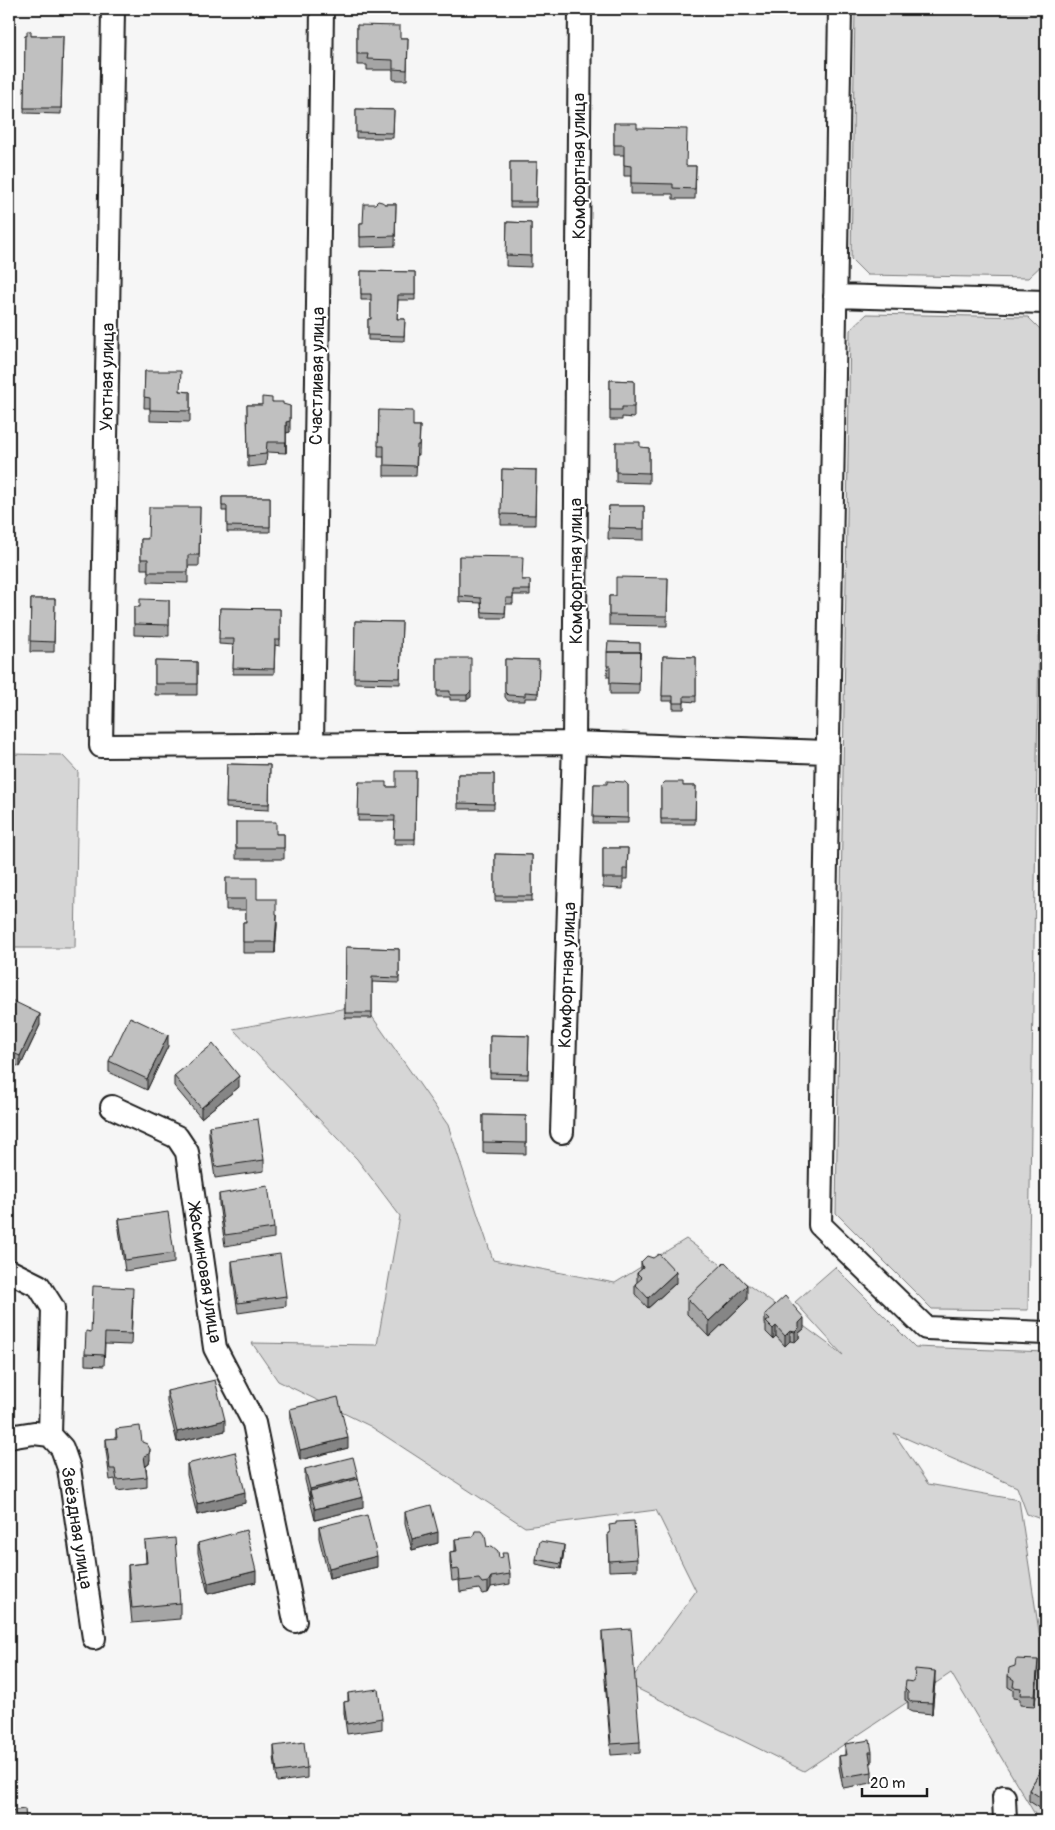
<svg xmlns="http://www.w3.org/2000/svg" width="1055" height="1830" font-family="Pangolin,sans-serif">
  <rect width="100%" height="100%" fill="#f6f6f6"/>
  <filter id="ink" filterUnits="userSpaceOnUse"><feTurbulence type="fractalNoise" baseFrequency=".02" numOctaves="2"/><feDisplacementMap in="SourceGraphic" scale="10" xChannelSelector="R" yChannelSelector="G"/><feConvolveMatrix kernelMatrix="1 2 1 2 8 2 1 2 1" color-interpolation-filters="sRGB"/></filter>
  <g filter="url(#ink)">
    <path fill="#d6d6d6" stroke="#797979" d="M855,9h191l-1,253 -17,16 -161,-3 -16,-16z
      M867,314l161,3 16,16 -16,977 -96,-1 -96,-96 14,-883z
      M9,754l53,1 16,17 -3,176h-66z
      M364,1005l84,120 45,135 122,23 71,-44 157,116 -48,-53 40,-35 80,80 131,5v169l-19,-7 -10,-27 -123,-54 34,51 91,16 21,138 6,-3v186h-7l-88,-148 -147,98 -176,-87 68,-93 -40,-81 -131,17 -155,-101 -92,-45 -26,-38 125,2 23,-129 -43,-57 -124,-130z"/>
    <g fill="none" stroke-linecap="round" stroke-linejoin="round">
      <defs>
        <path id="minor" d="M113,9l-12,737 473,-3 253,9
          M840,9l-20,1216 106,103 120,5
          M835,296l211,6
          M312,744l10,-735
          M112,1107l65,30 10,15 28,196 39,75 41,198
          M562,1132l12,-389 6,-734
          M9,1271l30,15 14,22 -3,127
          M9,1437l25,-4 16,2 12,13 7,20 25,170
          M1004,1797l1,24"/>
      </defs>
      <use href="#minor" stroke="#1c1c1c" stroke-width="26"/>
      <use href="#minor" stroke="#fff" stroke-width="22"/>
    </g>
    <path fill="#a5a5a5" stroke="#1c1c1c" d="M357,25l43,13h8l-1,42h-14v-10h-26v-5h-10z
      M25,36h38l-2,78 -37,-1z
      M356,109l38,1 -1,28h-37z
      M614,123l23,5 49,38h10l-1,33h-22v-5h-42v-18h-7v-21h-10z
      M510,162h27l-1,45h-26z
      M385,204h11l-1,42 -35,1v-24h3z
      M507,222l24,1v44l-25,-1z
      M361,271l54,1v28h-17l-1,19h8l-1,22 -36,-1v-21h3v-19h-10z
      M145,371l36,20 9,1v30l-40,-1v-13h-6z
      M610,380l24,1v37l-12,-1v3h-12z
      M272,402l11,2 7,28 -4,1v20l-19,-1 -1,13 -18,2 -1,-62h15z
      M379,410l34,16h7l-1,29h-2l-1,21h-32v-19h-6z
      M616,442l24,5 9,1v35l-33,-1z
      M502,469l34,1 -1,55h-34z
      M222,497h48v35h-43v-21h-5z
      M609,506h35v34l-36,-1z
      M200,507l-1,59h-11v17l-40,-1v-13h-7v-30h7z
      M459,556l63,24h8v15h-17v9h-7l-1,14h-23l-1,-15 -22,-1z
      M668,578l-1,48 -58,-1v-29h7z
      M31,599h24l-1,53h-24z
      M169,600v36l-35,-1v-28h6z
      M220,608l60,1v37l-5,-1 -1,29h-41l1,-29 -15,-1z
      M355,621l47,1 -2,62 -46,-1z
      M608,642l32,1 -1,51h-29v-17h-3z
      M663,656l33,1v45l-12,-1v8h-11v-8h-11z
      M437,658l34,39 -4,3h-17v-3h-13z
      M505,659l34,1 -1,38h-13v3h-17l-3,-4z
      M155,661l42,1v33h-42z
      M227,764l43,1 -1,45 -43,-2z
      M416,771l-1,73h-21l1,-23h-37l1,-39 27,5h10z
      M458,774h36v35h-36z
      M594,784l34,1v38h-35z
      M661,786h35l-1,38h-34z
      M236,822l40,12h8v25h-48z
      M603,848h25l-1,31h-4v10l-20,-1z
      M495,854l37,1v46h-37z
      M226,878l31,21 19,15 1,11 -2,28h-32v-31h3v-12h-20z
      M346,947l53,2v34l-27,-1v36h-27z
      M9,1000l31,25 -20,42 -11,-5z
      M490,1035l39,1 -1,43 -38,-1z
      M168,1046l-21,44 -38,-18v-11z
      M174,1076l65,11 -38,31 -27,-32z
      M483,1115l43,1v38l-43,-1z
      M209,1126l55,34v11l-49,7 -6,-41z
      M219,1194l55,34v10l-49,8 -6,-42z
      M119,1219l55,34v10l-49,8 -6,-42z
      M653,1258l23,25 -28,25 -13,-14v-10l2,-2v-9l4,-3v-8z
      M232,1261l54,35v10l-48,7 -6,-41z
      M687,1298l60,2 -38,37 -22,-23z
      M133,1299l-2,46 -26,-1 -1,22 -19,-1v-11l6,-22z
      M765,1314l39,15 -5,4v5l-4,4 -5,-1 -5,5 -9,-10 -3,3 -7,-7v-6l-1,-2z
      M167,1391l58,40 -48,11 -10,-40z
      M290,1409l58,39 -48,12 -10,-40z
      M116,1429l34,30 -1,5 -3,2 1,11v10l-30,4 -2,-12 -5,1 -4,-30v-11l10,-1z
      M187,1464l58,39 -48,12 -10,-40z
      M305,1469l53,10 5,29 -48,12 -10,-40z
      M405,1512l33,31 -26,7 -7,-27z
      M319,1527l58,40 -48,11 -10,-40z
      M608,1533h1l28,26v11l-28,1z
      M455,1539l32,8 12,11 11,16v10l-19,3 -3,6 -6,1 -3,-5 -19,3 -1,-12 -7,1 -2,-18v-11l5,-1z
      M145,1541l35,62v16l-48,4 -4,-42v-16l18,-2z
      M198,1543l58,39 -48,12 -10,-41z
      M564,1551l-3,18 -25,-5v-5z
      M602,1631l38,111v11l-29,2 -9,-113z
      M1038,1671l-3,35 -15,-1v-6l-7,-1v-8l-5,-3v-11z
      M914,1682h21l-3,32 -20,-2 -4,-2v-8l-3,-2v-11z
      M348,1693l34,25v11l-35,5 -3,-21v-11h4z
      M845,1744l27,8v11h-2l2,9v11l-29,5 -4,-21v-11l6,-1z
      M274,1746l33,22v10l-30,4 -3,-25z
      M1046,1762v50l-17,-11v-11z"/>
    <path fill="#868686" stroke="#1c1c1c" d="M290,406v26l-4,1v20v-31z
      M471,691v6l-4,3v-5z
      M277,914v11l-2,28v-11z
      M40,1014v11l-20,42v-11z
      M168,1035v11l-21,44v-11z
      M239,1076v11l-38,31v-10z
      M676,1272v11l-28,25v-10z
      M747,1285v15l-38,37v-16z
      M804,1318v11l-5,4v5l-4,4v-10l4,-9z
      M776,1326v10l-3,3v-10z
      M790,1331v10l-5,5v-10z
      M225,1420v11l-48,11v-10z
      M348,1438v10l-48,12v-10z
      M150,1449v10l-1,5 -5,3v-11z
      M358,1477v11l-48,3v9v-11z
      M245,1492v11l-48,12v-11z
      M363,1497v11l-48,12v-11z
      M438,1532v11l-26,7v-11z
      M564,1545v6l-3,18v-5z
      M377,1556v11l-48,11v-10z
      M256,1571v11l-48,12v-11z
      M491,1577v10l-3,6v-11z
      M1038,1660v11l-3,35v-11z
      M935,1671v11l-3,32v-11z"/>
    <path fill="#c0c0c0" stroke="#1c1c1c" d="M357,25l43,1v12h8l-1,32 -14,-1v-9l-26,-1 1,-5h-11z
      M27,31h4v5h32l-2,72h-37l1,-72h2z
      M356,109l38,1 -1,23 -37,-1z
      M614,123h23v5l50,1 -1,37h10l-1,23 -22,-1v-4l-42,-1v-17l-7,-1v-20h-10z
      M510,162h27l-1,40h-26z
      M378,201l4,1 3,2h11l-1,32 -35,1v-14h3l1,-19h11z
      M507,222l24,1v33l-25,-1z
      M361,271l54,1v23h-17l-1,24h8l-1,17 -36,-1v-16h3v-25h-10z
      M145,371h36l-1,20 10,1v19l-40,-1v-12l-6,-1z
      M610,380l24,1v26h-12v3h-12z
      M262,397l10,1v4h11v2l7,2v15l-4,1v20h-19l-1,12 -18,2 -1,-51h15z
      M379,410l34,1v15h7l-1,19h-2l-1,21 -32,-1v-19h-6z
      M616,442h24v5l9,1v25l-33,-1z
      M502,469l34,1 -1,45 -34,-1z
      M222,497h48v30l-43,-1v-20h-5z
      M609,506h35v23l-36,-1z
      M149,507h51l-1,48h-11v17h-40v-13h-7v-20h7z
      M459,556l64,1 -1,23h8v10h-17v8h-7l-1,15 -23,-1 -1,-14 -22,-2z
      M616,577l52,1 -1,38 -58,-1v-19h7z
      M31,599h24l-1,43 -24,-1z
      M140,599l29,1v25l-35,-1v-17h6z
      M220,608l60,1v31h-5l-1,29 -41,-1 1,-29h-15z
      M355,621l47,1 -2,56 -46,-1z
      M608,642l32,1v15v-6h-33z
      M607,652h33l-1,32 -29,-1v-17h-3z
      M663,656l33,1v39h-12v7h-11v-7h-11z
      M437,658h34v33l-4,4h-17v-4h-13z
      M505,659l34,1 -1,33 -13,-1v4l-17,-1 -3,-3z
      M155,661l42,1v22h-42z
      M227,764l43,1 -1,39 -43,-1z
      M396,771h20l-1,68h-21l1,-23 -37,-1 1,-33h27v5h10z
      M458,774h36v30l-36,-1z
      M607,781l18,1 3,3v33l-35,-1 1,-33h13z
      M665,782h18v4h13l-1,33h-34v-33z
      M236,822h40v12h8v14h-48z
      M603,848h25l-1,21h-4v9h-20z
      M495,854l37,1v41h-37z
      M226,878h31v21h19v15h1l-2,28h-32v-20h3v-23h-20z
      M346,947l53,2v29l-27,-1v36h-27z
      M9,999l31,15 -20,42 -11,-5z
      M130,1017l38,18 -21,44 -38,-18z
      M490,1035l39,1 -1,38 -38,-1z
      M213,1044l26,32 -38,32 -27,-32z
      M483,1115l43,1v27l-43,-1z
      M258,1119l6,41 -49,7 -6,-41z
      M268,1186l6,42 -49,7 -6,-41z
      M168,1212l6,41 -49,7 -6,-41z
      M280,1254l6,42 -48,7 -6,-42z
      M659,1254l17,18 -28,26 -13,-14 7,-6 -5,-5 6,-5 -2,-6 6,-6 6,2z
      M725,1262l22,23 -38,36 -22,-23z
      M93,1286l40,2 -2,46 -26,-1 -1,22 -19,-1 1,-23 5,1z
      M785,1296l19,22 -5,5v5l-4,4 -5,-1 -5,5 -9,-10 -3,3 -7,-7 4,-3 -5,-5z
      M215,1380l10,40 -48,12 -10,-41z
      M338,1397l10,41 -48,12 -10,-41z
      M140,1426l2,16 5,2 3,5 -1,5 -5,2 3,21 -30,3 -2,-11h-5l-4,-30 11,-1 -1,-9z
      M235,1452l10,40 -48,12 -10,-40z
      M353,1457l5,20 -48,12 -5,-20z
      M358,1479l5,18 -48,12 -5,-18z
      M431,1505l7,27 -26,7 -7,-27z
      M367,1515l10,41 -48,12 -10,-41z
      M634,1521l3,38 -28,2 -1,-28h2l-1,-8 7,-1v-2z
      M246,1530l10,41 -48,12 -10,-40z
      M475,1531h7l3,4 2,12 5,-1 6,5 1,7 4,-1 -1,-4h5l3,21 -19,3 -3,5 -6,1 -3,-4 -19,2 -1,-12 -7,1 -2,-18 7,-1 -2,-12 18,-2z
      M175,1538l5,65 -48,5 -4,-43 19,-2 -2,-22z
      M540,1541l24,4 -3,19 -25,-5z
      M631,1629l9,113 -29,2 -9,-113z
      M1016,1659l22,1 -3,35h-15l1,-7 -8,-1 1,-7 -6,-4 1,-8 6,-2z
      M915,1669l20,2 -3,32 -20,-1 -4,-3v-7l-3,-3 1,-8 8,1z
      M378,1689l4,29 -35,6 -3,-22 5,-1 -1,-8z
      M870,1740l2,12h-3l3,20 -29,5 -4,-21 8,-1 -2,-11z
      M304,1742l3,26 -30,4 -3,-26z
      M1046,1762v39l-17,-11z
      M25,1809l1,12h-17v-10z"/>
  </g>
  <g text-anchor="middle" stroke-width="4" stroke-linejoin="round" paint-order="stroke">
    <g font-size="18" fill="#1c1c1c" stroke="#fff">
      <text transform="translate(579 166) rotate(-90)" y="6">Комфортная улица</text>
      <text transform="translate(317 376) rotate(-89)" y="6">Счастливая улица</text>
      <text transform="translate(107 377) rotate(-89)" y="6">Уютная улица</text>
      <text transform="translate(576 571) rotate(-90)" y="6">Комфортная улица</text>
      <text transform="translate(567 975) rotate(-88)" y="6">Комфортная улица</text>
      <text transform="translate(205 1273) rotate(81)" y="6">Жасминовая улица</text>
      <text transform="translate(77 1528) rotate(81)" y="6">Звёздная улица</text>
    </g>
  </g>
  <rect width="1055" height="1830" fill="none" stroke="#fff" stroke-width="30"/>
  <rect x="15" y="15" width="1025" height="1800" fill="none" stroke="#1c1c1c" stroke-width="2" filter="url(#ink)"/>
  <path d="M862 1788v8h65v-8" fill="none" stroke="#1c1c1c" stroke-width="2.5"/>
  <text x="870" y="1788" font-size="15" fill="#1c1c1c" stroke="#ffffff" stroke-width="4" paint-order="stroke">20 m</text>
</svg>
